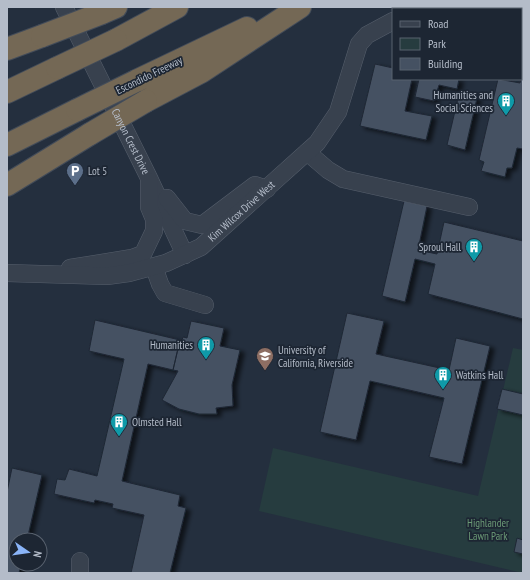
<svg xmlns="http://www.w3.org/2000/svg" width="530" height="580" font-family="'PT Sans Narrow',sans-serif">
  <defs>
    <filter id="shadow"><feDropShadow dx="4.5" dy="2.5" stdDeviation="2" flood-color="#0009"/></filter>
  </defs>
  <rect width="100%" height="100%" fill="#242f3e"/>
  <path fill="#263c3f" d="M513,348l10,2v223l-264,-62 14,-63 205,48z"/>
  <path fill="#455162" stroke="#1f2835" filter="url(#shadow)" d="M514,7h9v58h-2v-56h-8z
    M375,64l18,4v11h19l-7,32 27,5 -6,24 -66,-14z
    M523,69v80l-6,-1 -5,20h-5l-2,9 -24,-6 3,-9 -5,-2 19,-81 22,4z
    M419,79h40l-2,10 -18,-4 -5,16 -19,-4z
    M459,94l18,4 -12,52 -18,-5z
    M404,201l23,5 -9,44 19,4 7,-32 79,19v78l-95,-25 7,-30 -20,-5 -10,43 -23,-6z
    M347,313l37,8 -8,33 73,16 7,-32 34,8 -28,118 -33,-7 15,-59 -74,-17 -14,59 -36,-8z
    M95,320l85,20 -7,30 -25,-6 -26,117 58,14 -2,11 8,2 -16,65h-39l13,-58 -32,-7 1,-4 -18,-4 -1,3 -40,-9 3,-15 8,1 4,-11 28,7 27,-117 -35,-8z
    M191,321l33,7 -4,18 20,4 -8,35 1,21 -17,2 1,6h-18l-20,-5 -17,-9 16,-29 -5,-1 7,-30h2l1,-3 4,1z
    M502,389l21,5v21l-26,-6z
    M12,468l30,7 -15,65h-11v24h5l-2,9h-12v-81z
    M517,538l6,2v14l-9,-2z"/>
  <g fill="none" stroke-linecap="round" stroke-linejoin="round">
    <defs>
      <g id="minor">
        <path id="s1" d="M64,7l85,171 36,77"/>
        <path d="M425,9l5,-2"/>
        <path d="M307,152l21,18 15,9 126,28"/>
        <path d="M167,198l18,23 17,4 53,-40 12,4"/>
        <path d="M154,267l6,17 5,9 40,12"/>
        <path d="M70,268l62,-10 11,-4 11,-23v-12l-5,-12v-25"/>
        <path id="s2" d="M7,273l100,3 22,-3 37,-10 35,-16 116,-104 21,-31 21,-68 8,-9 26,-14"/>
        <path d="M80,561v12"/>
      </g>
      <path id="highway" d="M102,13l14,-6
        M116,40l61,-33
        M7,49l35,-13
        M136,81l111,-53
        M7,92l50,-24
        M146,101l55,-29 99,-65
        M7,145l70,-35
        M7,185l83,-51"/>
    </defs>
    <use href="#minor" stroke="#565f6c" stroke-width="18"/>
    <use href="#highway" stroke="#434c59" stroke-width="24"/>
    <use href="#minor" stroke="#38414e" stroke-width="17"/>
    <use href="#highway" stroke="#746855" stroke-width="22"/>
    <defs>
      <path id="highway-bridge" d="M42,36l60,-23
        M57,68l59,-28
        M77,110l59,-29
        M90,134l56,-33"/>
    </defs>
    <use href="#highway-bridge" stroke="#434c59" stroke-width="24" stroke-linecap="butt"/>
    <use href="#highway-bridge" stroke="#746855" stroke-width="22"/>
  </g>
  <defs>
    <symbol id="building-pin" viewBox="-11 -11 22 30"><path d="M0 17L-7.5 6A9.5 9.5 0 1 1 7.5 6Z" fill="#0f9aa8" stroke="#1d2633"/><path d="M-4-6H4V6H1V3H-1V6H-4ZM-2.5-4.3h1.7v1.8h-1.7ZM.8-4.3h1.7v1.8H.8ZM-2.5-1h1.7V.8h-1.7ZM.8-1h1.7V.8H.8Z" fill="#fff"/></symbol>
    <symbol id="parking-pin" viewBox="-11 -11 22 30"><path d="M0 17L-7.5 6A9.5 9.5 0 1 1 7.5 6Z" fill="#5c6f8a" stroke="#1d2633"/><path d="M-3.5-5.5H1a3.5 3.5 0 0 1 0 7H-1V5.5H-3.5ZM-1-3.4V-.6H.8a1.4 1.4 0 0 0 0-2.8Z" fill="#fff"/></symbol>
    <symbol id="university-pin" viewBox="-11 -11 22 30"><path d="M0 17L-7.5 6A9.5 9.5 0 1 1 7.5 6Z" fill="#8d6e63" stroke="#1d2633"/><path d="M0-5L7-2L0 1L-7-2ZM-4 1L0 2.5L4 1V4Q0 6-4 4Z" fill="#fff"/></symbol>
  </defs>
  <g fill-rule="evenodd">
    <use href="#building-pin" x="496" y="91" width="20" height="27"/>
    <use href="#parking-pin" x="65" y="161" width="20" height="27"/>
    <use href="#building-pin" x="464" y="237" width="20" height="27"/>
    <use href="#building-pin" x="196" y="335" width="20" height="27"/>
    <use href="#university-pin" x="255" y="346" width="20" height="27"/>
    <use href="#building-pin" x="433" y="365" width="20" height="27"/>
    <use href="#building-pin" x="109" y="412" width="20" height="27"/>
  </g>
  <g text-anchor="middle" stroke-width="3.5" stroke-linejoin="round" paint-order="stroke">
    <g font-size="11" fill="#b4bcc9" stroke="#1d2633">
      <text transform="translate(149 75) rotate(-26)" y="4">Escondido Freeway</text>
      <text dy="4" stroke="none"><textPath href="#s1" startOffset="150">Canyon Crest Drive</textPath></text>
      <text dy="4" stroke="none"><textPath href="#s2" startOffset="253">Kim Wilcox Drive West</textPath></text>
    </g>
    <g font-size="11" fill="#b4bcc9" stroke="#1d2633" text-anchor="start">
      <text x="493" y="99" text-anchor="end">Humanities and<tspan x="493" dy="13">Social Sciences</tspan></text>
      <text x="88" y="175">Lot 5</text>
      <text x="461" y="251" text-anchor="end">Sproul Hall</text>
      <text x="193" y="349" text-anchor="end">Humanities</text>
      <text x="278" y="354">University of<tspan x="278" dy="13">California, Riverside</tspan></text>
      <text x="456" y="379">Watkins Hall</text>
      <text x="132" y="426">Olmsted Hall</text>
    </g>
    <g font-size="11" fill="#6b9a76" stroke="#1d2633">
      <text x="488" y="527">Highlander<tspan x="488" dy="13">Lawn Park</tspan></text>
    </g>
  </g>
  <rect width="530" height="580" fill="none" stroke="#b4bcc9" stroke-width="16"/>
  <rect x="392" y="8" width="130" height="72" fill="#1d2633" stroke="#59626f"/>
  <rect x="400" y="21" width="20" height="6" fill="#38414e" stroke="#59626f"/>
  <text x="428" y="28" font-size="12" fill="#b4bcc9">Road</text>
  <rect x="400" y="38" width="20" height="12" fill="#263c3f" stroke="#59626f"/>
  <text x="428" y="48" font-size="12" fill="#b4bcc9">Park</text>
  <rect x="400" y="58" width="20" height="12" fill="#455162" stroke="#59626f"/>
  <text x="428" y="68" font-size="12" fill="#b4bcc9">Building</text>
  <g transform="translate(28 552) rotate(103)"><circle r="19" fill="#1d2633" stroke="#59626f"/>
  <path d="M0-3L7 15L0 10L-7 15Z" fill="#8ab4f8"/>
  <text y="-6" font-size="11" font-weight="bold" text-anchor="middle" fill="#b4bcc9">N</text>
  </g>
</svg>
